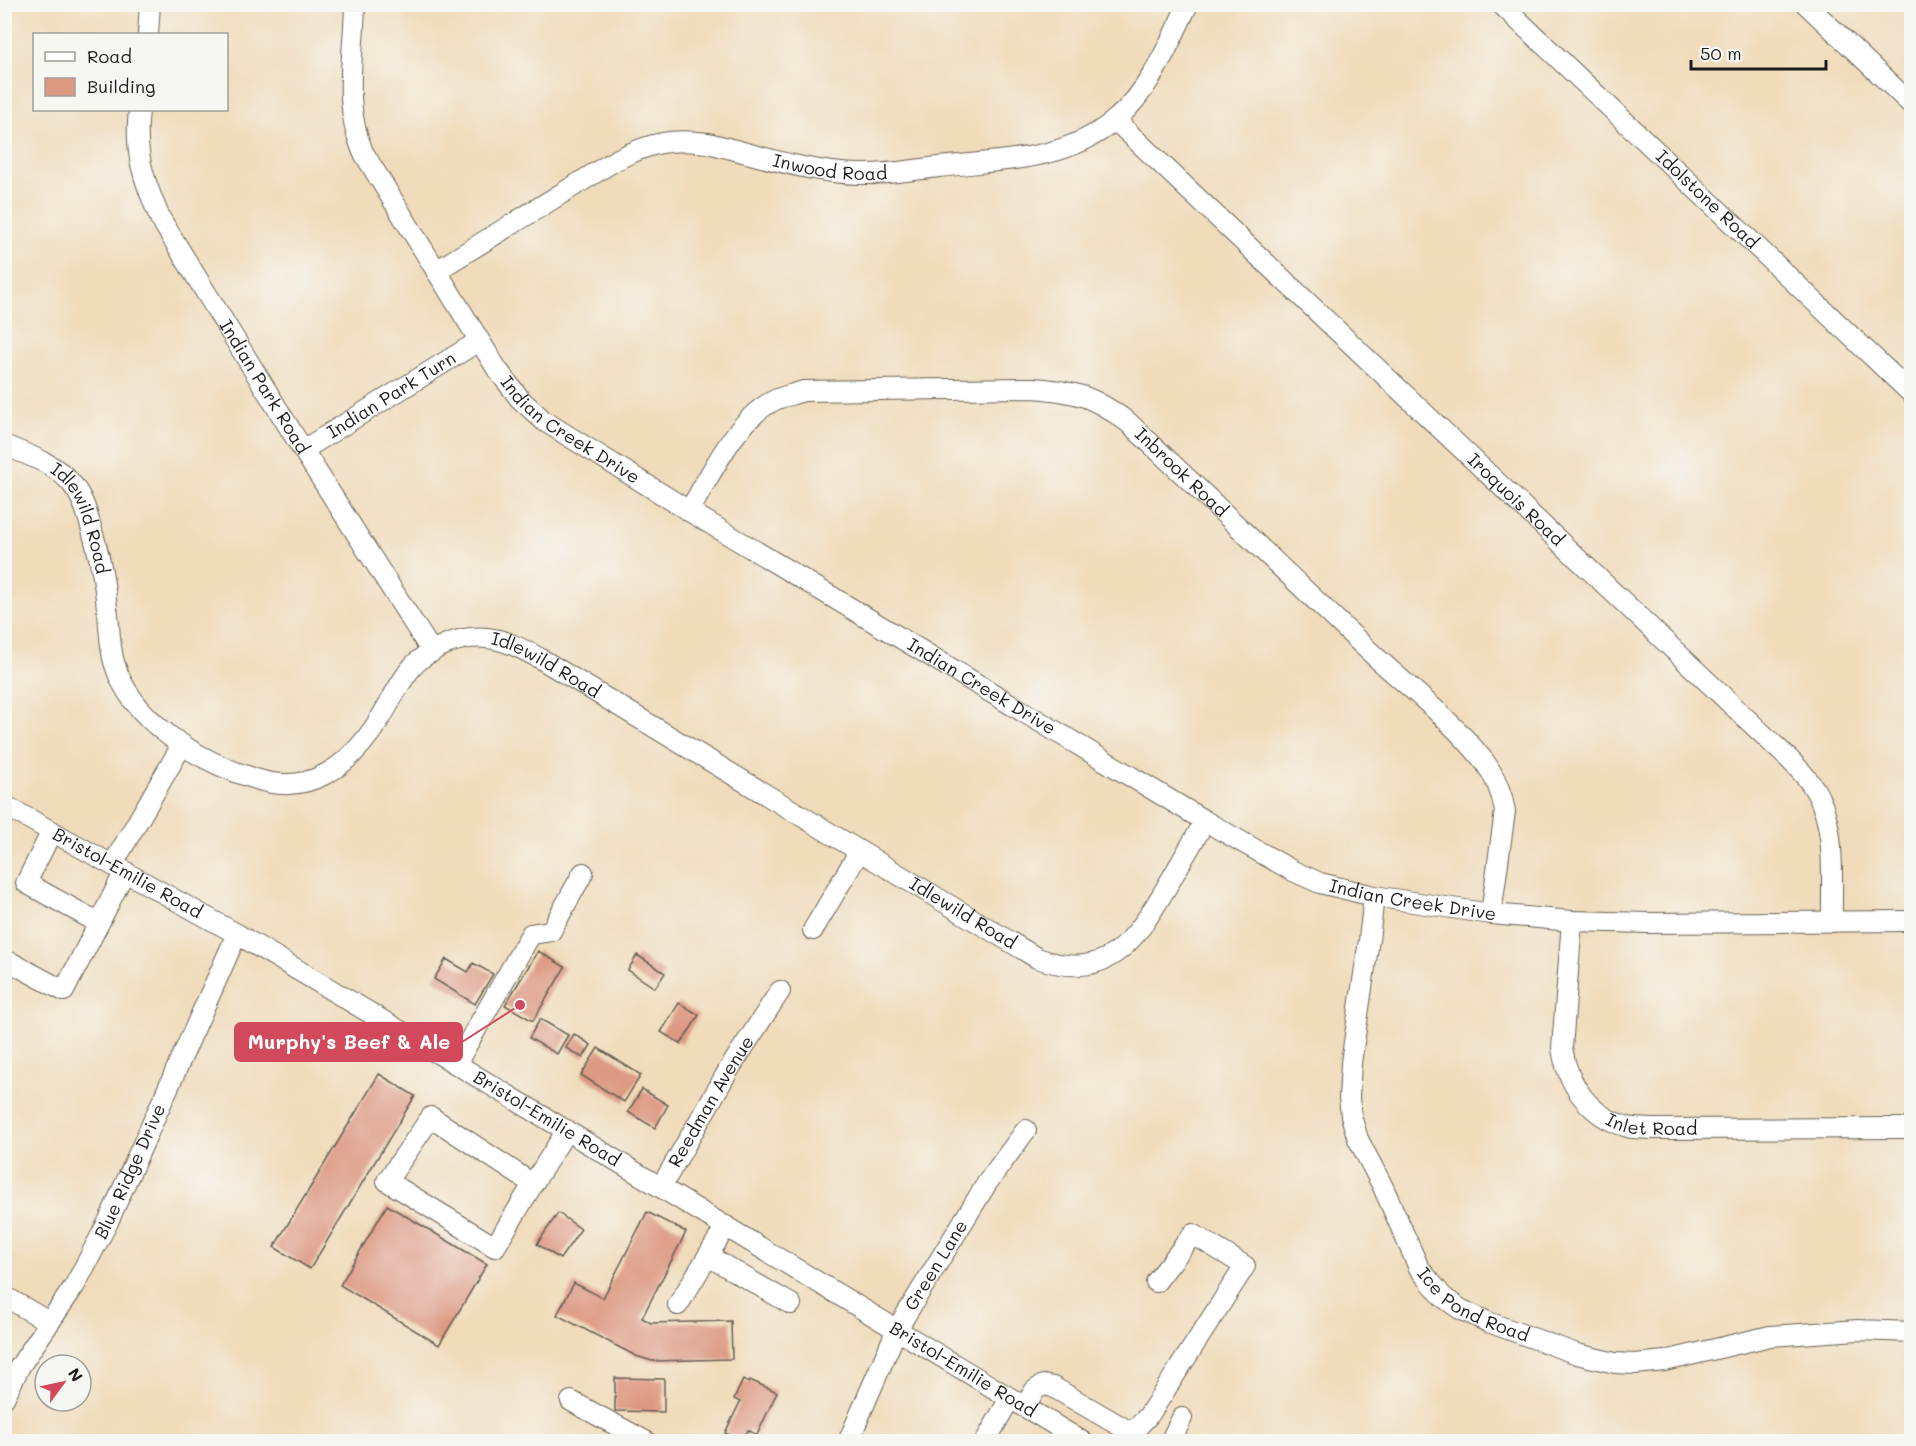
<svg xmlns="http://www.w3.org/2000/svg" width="1916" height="1446" font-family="Mali,sans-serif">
  <rect width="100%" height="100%" fill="#f6f6f2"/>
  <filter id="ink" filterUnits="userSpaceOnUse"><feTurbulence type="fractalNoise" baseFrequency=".0167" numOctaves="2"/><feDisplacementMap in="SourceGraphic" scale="12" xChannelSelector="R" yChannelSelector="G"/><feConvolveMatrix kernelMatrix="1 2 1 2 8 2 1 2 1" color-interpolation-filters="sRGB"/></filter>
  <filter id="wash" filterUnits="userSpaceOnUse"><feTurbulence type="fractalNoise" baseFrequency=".008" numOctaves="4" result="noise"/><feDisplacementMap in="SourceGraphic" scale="24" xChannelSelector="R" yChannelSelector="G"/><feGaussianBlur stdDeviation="1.35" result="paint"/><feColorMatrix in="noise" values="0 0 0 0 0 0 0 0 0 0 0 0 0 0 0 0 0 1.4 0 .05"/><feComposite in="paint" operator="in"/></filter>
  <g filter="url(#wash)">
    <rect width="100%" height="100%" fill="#f0dbba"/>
    <g id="blocks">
      <path fill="#dd9882" d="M538,951l27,16 -32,54 -28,-16z
        M637,955l28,18 -10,15 -27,-18z
        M446,959l22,13 5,-9 20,11 -18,30 -41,-25z
        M679,1003l20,12 -18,29 -20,-12z
        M540,1019l28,16 -11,19 -28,-16z
        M574,1034l17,11 -8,13 -17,-10z
        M598,1048l43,27 -17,27 -43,-27z
        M379,1074l36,22 -105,173 -36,-22z
        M642,1089l26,16 -13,23 -27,-16z
        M387,1205l100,59 -48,81 -99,-60z
        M647,1212l39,20 -44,86 9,5 80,-2 1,38 -80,2 -16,-5 -79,-41 17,-32 29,15z
        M558,1213l23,16 -21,30 -23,-15z
        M615,1378l49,1v33l-49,-1z
        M743,1380l6,3 1,-3 27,12 -20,43 -9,-5 -5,11 -18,-8 15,-31 -6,-3z"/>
    </g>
  </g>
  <g filter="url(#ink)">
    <use href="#blocks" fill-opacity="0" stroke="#665f53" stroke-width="1.5"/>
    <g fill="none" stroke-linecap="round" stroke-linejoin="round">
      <defs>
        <g id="minor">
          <path id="s1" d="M355,4c-1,53 -13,98 8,148l134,217 23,30 24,22 145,90 516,310 88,50 27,12 54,13 117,18 81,7 76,2 264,-2"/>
          <path id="s2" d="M1501,4l411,390"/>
          <path d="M1806,4l106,101"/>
          <path d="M148,34l2,-30"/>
          <path id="s3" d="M139,110c-5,43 4,68 21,108l143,232 129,202"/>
          <path id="s4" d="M1115,120l674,639c8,8 16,16 22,25 27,37 20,94 21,138"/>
          <path id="s5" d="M436,271l180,-111c34,-17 54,-22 92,-17 50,12 101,30 152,31 26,1 52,-4 78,-7 61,-7 127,-5 177,-47 35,-29 54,-76 73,-116"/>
          <path id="s6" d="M4,445c23,10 51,18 67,38 14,16 18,38 24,58 6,22 10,44 12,67 3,18 2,36 7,54 17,60 86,100 142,117 54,18 95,-14 123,-59 12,-18 20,-38 34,-54 18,-19 48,-31 74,-28 20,2 37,12 54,21l496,299c70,25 97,-16 129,-70 13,-22 26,-45 39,-67"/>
          <path id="s7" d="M303,450l176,-109"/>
          <path id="s8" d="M689,511c22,-36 47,-94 88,-112 8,-3 18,-5 26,-8l231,-3c44,4 59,8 95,35 80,76 160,152 240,228 39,36 82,68 115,110 11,15 18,32 21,50l-14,103"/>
          <path id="s9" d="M4,805l233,129 219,130 627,378"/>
          <path d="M52,831l-26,52 73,40 26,-52"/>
          <path d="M113,864l69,-119"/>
          <path id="s10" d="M1374,896l-5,44 -18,123 -2,35 2,18 7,23 25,48 36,81 24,29 17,12 28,13 89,32 38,9 20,1 30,-3 105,-25 88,-6 54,2"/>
          <path id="s11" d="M1572,921l-10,127c5,36 28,69 66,79 7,2 16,1 23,2l261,-1"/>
          <path d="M813,930l46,-78"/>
          <path d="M12,963l52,28 35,-68"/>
          <path d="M456,1064l75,-130 20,-3 32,-58"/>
          <path d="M533,1184l-38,63 -108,-66 44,-64 102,67 34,-54"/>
          <path id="s12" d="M661,1187l67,-116 52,-80"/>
          <path d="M708,1256l83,48"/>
          <path d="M4,1296l45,26"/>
          <path d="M678,1305l48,-79"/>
          <path id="s13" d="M4,1398l16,-32 55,-81 33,-63 129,-288"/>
          <path d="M571,1401l76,41"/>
          <path d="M1024,1407l11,-17 8,-5 10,2 79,46 -7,9"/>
          <path d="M1132,1433l17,-18 96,-149 -52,-32 -37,48"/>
          <path id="s14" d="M848,1442l49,-113 90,-146 39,-53"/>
          <path d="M985,1442l25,-44"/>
          <path d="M1170,1442l12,-24"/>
        </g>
      </defs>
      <use href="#minor" stroke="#665f53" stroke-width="22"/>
      <use href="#minor" stroke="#fff" stroke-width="20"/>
    </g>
  </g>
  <g text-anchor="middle" stroke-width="4.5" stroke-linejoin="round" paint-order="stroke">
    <g font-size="18" fill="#1c1c1c" stroke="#f6f6f2">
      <text dy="6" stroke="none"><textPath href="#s5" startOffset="432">Inwood Road</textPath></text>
      <text dy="6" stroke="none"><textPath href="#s2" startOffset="284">Idolstone Road</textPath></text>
      <text dy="6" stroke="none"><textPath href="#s3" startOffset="310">Indian Park Road</textPath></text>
      <text dy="6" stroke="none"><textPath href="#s7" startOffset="104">Indian Park Turn</textPath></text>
      <text dy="6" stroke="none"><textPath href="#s1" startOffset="501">Indian Creek Drive</textPath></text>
      <text dy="6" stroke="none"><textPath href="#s8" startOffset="578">Inbrook Road</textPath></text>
      <text dy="6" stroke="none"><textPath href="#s4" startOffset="552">Iroquois Road</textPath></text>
      <text dy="6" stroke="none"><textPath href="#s6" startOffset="114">Idlewild Road</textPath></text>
      <text dy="6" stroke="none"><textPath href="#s6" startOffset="814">Idlewild Road</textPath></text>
      <text dy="6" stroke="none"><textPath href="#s1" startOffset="987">Indian Creek Drive</textPath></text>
      <text dy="6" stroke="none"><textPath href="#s9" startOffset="141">Bristol-Emilie Road</textPath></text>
      <text dy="6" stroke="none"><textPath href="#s1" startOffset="1473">Indian Creek Drive</textPath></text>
      <text dy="6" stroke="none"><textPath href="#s6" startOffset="1300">Idlewild Road</textPath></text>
      <text dy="6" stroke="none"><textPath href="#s12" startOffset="99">Reedman Avenue</textPath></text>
      <text dy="6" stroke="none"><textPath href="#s9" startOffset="627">Bristol-Emilie Road</textPath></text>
      <text dy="6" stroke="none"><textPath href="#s11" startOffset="260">Inlet Road</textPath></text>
      <text dy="6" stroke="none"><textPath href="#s13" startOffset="260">Blue Ridge Drive</textPath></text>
      <text dy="6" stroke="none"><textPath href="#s14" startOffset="198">Green Lane</textPath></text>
      <text dy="6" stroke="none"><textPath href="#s10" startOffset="456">Ice Pond Road</textPath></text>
      <text dy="6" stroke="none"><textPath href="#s9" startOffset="1113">Bristol-Emilie Road</textPath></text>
    </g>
  </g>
  <path fill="none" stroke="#d1495b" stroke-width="2" d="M520 1005L462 1042"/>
  <circle fill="#d1495b" stroke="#f6f6f2" stroke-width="2" cx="520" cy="1005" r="6"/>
  <rect fill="#d1495b" stroke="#d1495b" stroke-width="2" x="235" y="1023" width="227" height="38" rx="6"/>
  <g font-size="20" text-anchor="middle" font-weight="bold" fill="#fff">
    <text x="349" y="1049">Murphy's Beef &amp; Ale</text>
  </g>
  <rect width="1916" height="1446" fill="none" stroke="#f6f6f2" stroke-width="24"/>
  <rect x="33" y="33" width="195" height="78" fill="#f6f6f2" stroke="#9f9f9c" stroke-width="1.5"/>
  <rect x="45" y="52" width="30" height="9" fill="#ffffff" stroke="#9f9f9c" stroke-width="1.5"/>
  <text x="87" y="63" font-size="18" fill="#1c1c1c">Road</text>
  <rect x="45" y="78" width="30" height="18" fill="#dd9882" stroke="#9f9f9c" stroke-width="1.5"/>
  <text x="87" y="93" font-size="18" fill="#1c1c1c">Building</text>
  <g transform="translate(63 1383) rotate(57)"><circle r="28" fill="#f6f6f2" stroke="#9f9f9c" stroke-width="1.5"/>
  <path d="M0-4.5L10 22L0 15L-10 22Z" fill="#d1495b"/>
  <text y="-9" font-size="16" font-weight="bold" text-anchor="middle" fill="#1c1c1c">N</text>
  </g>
  <path d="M1691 60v9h135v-9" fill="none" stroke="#1c1c1c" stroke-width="3"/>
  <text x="1700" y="60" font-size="18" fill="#1c1c1c" stroke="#f6f6f2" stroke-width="4.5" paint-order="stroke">50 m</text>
</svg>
